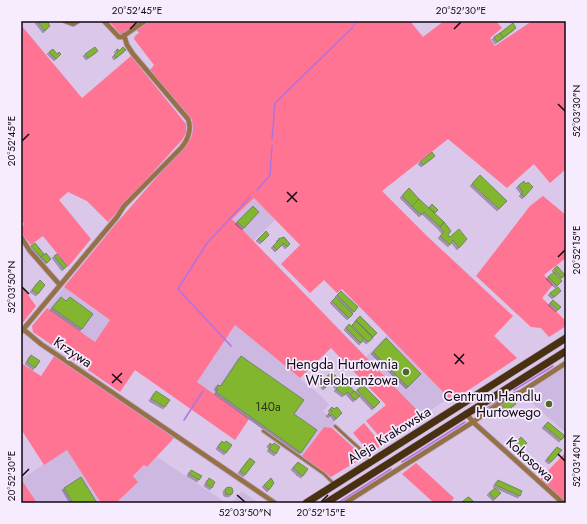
<svg xmlns="http://www.w3.org/2000/svg" width="587" height="524" font-family="Jost,sans-serif">
  <defs>
    <filter id="shadow"><feDropShadow dx="-2" dy="2" stdDeviation="0" flood-color="#0004"/></filter>
  </defs>
  <rect width="100%" height="100%" fill="#dac7ea"/>
  <path fill="#cdb8e1" d="M254,198l21,22 -22,21 -21,-22z
    M64,287l46,33 -15,22 -48,-34z
    M235,325l85,70 9,10 -6,6 12,12 -3,5 -8,-1 -22,29 -105,-74z
    M387,335l62,63 -26,17 -57,-58z
    M566,367v66l-44,-39z
    M67,450l34,53h-64l-16,-24z
    M157,457l56,37 13,9h-110l21,-21 -4,-6 12,-11 2,2z
    M242,491l17,12h-28z"/>
  <path fill="#fe7492" d="M109,21h33l-21,14z
    M148,21h262l13,16 21,-16h52l6,7 -12,10 5,8 37,-25h34v148l-16,14 -16,-19 -27,24 -59,-49 -66,52 46,46 85,79 -19,20 23,22 -65,43 -110,-112 -5,4 -13,-13 -14,13 -29,-29 19,-19 -46,-47 -22,21 193,199 -40,25 -19,-22 20,-16 -55,-57 -31,30 -65,-53 -38,57 52,37 -14,21 -100,-70 -15,22 -87,-60 -1,-6 15,-18 48,34 15,-22 -46,-33 50,-61 77,-88 2,-8 -1,-10 -42,-50 4,-5 -20,-26 1,-3 4,-3 -3,-4z
    M21,25l61,73 49,-42 55,68v9l-4,7 -74,82 -21,-21 -19,-9 -9,8 32,39 -23,28 -25,-31 -12,9 -10,-12v-6l1,1 2,-4 -3,-5z
    M543,196l23,19v43l-22,17 9,10 -11,13 24,23v5l-17,11 -8,-9 -10,-1 -55,-51 54,-70z
    M21,285l15,21 -15,19z
    M55,355l119,83 -27,29 -3,-2 -11,11 5,6 -22,21h-15l-34,-53 -23,15 -23,-36v-66l20,13z
    M364,423l18,22 -12,8 -17,-20z
    M324,427l8,1 32,29 -33,20 -29,-21z
    M566,452v51l-26,-24z
    M416,463l38,35 -4,5h-16l-32,-29z
    M21,479l16,24h-14l-2,-3z"/>
  <g fill="none" stroke-linecap="round" stroke-linejoin="round">
    <path stroke="#b172e1" stroke-width="1.5" d="M272,139l3,-36 78,-76 3,-6
      M257,190l13,-15 2,-29
      M231,346l-53,-57 29,-46 43,-46
      M514,390l39,-24
      M477,415l26,-18
      M184,420l19,-29
      M402,462l63,-40
      M338,503l53,-34"/>
  </g>
  <path fill="#81b62e" stroke="#758564" filter="url(#shadow)" d="M37,21h10l3,5 -5,5z
    M513,23l3,5 -13,10 -3,-5z
    M500,33l3,5 -6,4 -3,-5z
    M95,47l3,4 -10,7 -3,-4z
    M123,47l3,3 -10,8 -2,-3 4,-3 -2,-2 2,-1 1,2z
    M53,49l4,5 2,-2 2,2 -5,5 -7,-7z
    M432,152l3,4 -12,9 -3,-3z
    M480,175l27,26 -8,8 -27,-25z
    M524,181l2,3 2,-2 5,5 -9,10 -3,-3 2,-2 -5,-6z
    M409,188l10,11 -7,7 -10,-10z
    M419,199l25,23 -4,5 -16,-15 -3,3 -9,-9z
    M432,204l6,6 -3,3 -6,-5z
    M253,206l6,6 -15,16 -7,-6z
    M444,222l7,9 -3,4 2,2 9,-8 8,10 -8,9 -6,-8 -3,5 -10,-9 4,-4 -4,-5z
    M266,231l3,4 -7,7 -4,-3z
    M284,237l6,7 -3,3 -3,-4 -7,7 -4,-4 6,-6 -1,-1z
    M35,243l9,11 -3,3 -10,-11z
    M46,253l5,6 -4,4 -6,-6z
    M57,254l10,12 -3,3 -10,-13z
    M557,266l8,9 -3,3 -8,-9z
    M554,272l8,9 -5,5 -9,-9z
    M40,280l5,5 -7,9 -6,-4z
    M558,287l3,4 -7,6 -4,-4z
    M341,291l17,16 -4,5 -17,-17z
    M61,297l5,4 4,-4 23,17 -11,15 -30,-21z
    M336,297l17,17 -4,4 -17,-17z
    M553,300l8,7 -3,3 -8,-7z
    M360,316l17,17 -4,4 -17,-17z
    M356,321l17,17 -5,4 -16,-17z
    M349,324l15,15 -3,4 -15,-15z
    M386,338l35,36 -13,13 -35,-35z
    M31,355l9,6 -5,7 -8,-6z
    M241,356l63,44 -10,14 23,16 -16,23 -85,-61 2,-2 -2,-3h2l-1,-2 4,1z
    M332,372l5,5 -12,11 -5,-6z
    M341,376l13,15 -4,4 -2,-3 -4,3 -8,-6 2,-2 -5,-4z
    M363,385l17,17 -6,6 -17,-18z
    M156,391l14,9 -5,7 -14,-8z
    M354,391l6,5 -5,4 -5,-5z
    M512,398l4,6 -6,4 1,2 -4,1 -5,-6z
    M332,407l2,2 3,-2 5,6 -6,6 -4,-5 -2,2 -2,-2 4,-3 -2,-2z
    M548,422l17,14 -4,4 -17,-14z
    M521,437l6,6 -6,6 -6,-5z
    M222,441l2,2 2,-2 6,4 -6,8 -8,-6z
    M270,443l2,2 2,-2 6,4 -4,7 -7,-5 2,-2 -2,-2z
    M557,447l5,3 -11,12 -4,-3z
    M250,458l5,4 -10,13 -5,-4z
    M298,462l10,7 -5,7 -5,-3v-1l-5,-4z
    M191,470l11,6 -3,4 -10,-6z
    M81,477l16,26h-24l-9,-15z
    M209,478l6,4 -3,6 -6,-4z
    M271,478l3,5 -5,7 -5,-5z
    M498,480l24,11 -2,5 -25,-11z
    M225 491a4 4 0 1 1 8 0a4 4 0 1 1-8 0Z
    M495,488l6,5 -6,6 -6,-6z
    M468,497l2,1 5,5 -13,-1z"/>
  <g fill="none" stroke-linecap="round" stroke-linejoin="round">
    <defs>
      <path id="lane" d="M335,426l37,34
        M263,431l61,43 10,10"/>
      <path id="street" d="M65,21l8,3 5,-3
        M104,21l15,16h3l23,-16
        M21,237l9,14 30,34
        M23,329l18,15 234,159
        M21,332l96,-115 7,-11 57,-58c7,-8 11,-19 7,-29l-55,-65 -6,-9 -3,-10
        M466,413l7,9 90,81
        M345,503l128,-81 32,-23 16,-7 45,-29"/>
      <path id="primary" d="M306,503l260,-165
        M326,503l240,-152"/>
    </defs>
    <use href="#lane" stroke="#b6a5c4" stroke-width="4"/>
    <use href="#street" stroke="#b6a5c4" stroke-width="6"/>
    <use href="#primary" stroke="#b6a5c4" stroke-width="8"/>
    <use href="#lane" stroke="#977146" stroke-width="2.5"/>
    <use href="#street" stroke="#977146" stroke-width="4.5"/>
    <use href="#primary" stroke="#493011" stroke-width="7"/>
  </g>
  <path fill="none" stroke="#100a15" stroke-width="1.5" d="M130,29l7,-7M454,29l7,-7M558,104l7,7M22,141l7,-7M287,192l10,10M287,202l10,-10M558,257l7,-7M22,287l7,7M454,354l10,10M455,364l9,-10M112,374l10,9M112,383l10,-10M558,454l7,7M22,476l7,-7M237,495l8,7M321,502l7,-7"/>
  <g fill="#4d6b20" stroke="#f6ecfe" stroke-width="1.5">
    <circle cx="406" cy="372" r="4"/>
    <circle cx="549" cy="404" r="4"/>
  </g>
  <g text-anchor="middle" stroke-width="3.5" stroke-linejoin="round" paint-order="stroke">
    <g font-size="12" fill="#2c351b">
      <text x="268" y="411">140a</text>
    </g>
    <g font-size="14" fill="#100a15" stroke="#f6ecfe">
      <text transform="translate(73 352) rotate(34)" y="5">Krzywa</text>
      <text transform="translate(389 435) rotate(-32)" y="5">Aleja Krakowska</text>
      <text transform="translate(530 459) rotate(42)" y="5">Kokosowa</text>
    </g>
    <g font-size="14" fill="#100a15" stroke="#f6ecfe" text-anchor="end">
      <text x="398" y="369">Hengda Hurtownia<tspan x="398" dy="16">Wielobranżowa</tspan></text>
      <text x="541" y="401">Centrum Handlu<tspan x="541" dy="16">Hurtowego</tspan></text>
    </g>
  </g>
  <rect width="587" height="524" fill="none" stroke="#f6ecfe" stroke-width="44"/>
  <rect x="22" y="22" width="543" height="480" fill="none" stroke="#100a15" stroke-width="1.5"/>
  <g font-size="10" text-anchor="middle" fill="#100a15">
    <text x="137" y="14">20°52'45"E</text>
    <text x="461" y="14">20°52'30"E</text>
    <text transform="translate(576 111) rotate(-90)" y="4">52°03'30"N</text>
    <text transform="translate(11 141) rotate(-90)" y="4">20°52'45"E</text>
    <text transform="translate(576 250) rotate(-90)" y="4">20°52'15"E</text>
    <text transform="translate(11 287) rotate(-90)" y="4">52°03'50"N</text>
    <text transform="translate(576 461) rotate(-90)" y="4">52°03'40"N</text>
    <text transform="translate(11 476) rotate(-90)" y="4">20°52'30"E</text>
    <text x="245" y="516">52°03'50"N</text>
    <text x="321" y="516">20°52'15"E</text>
  </g>
</svg>
